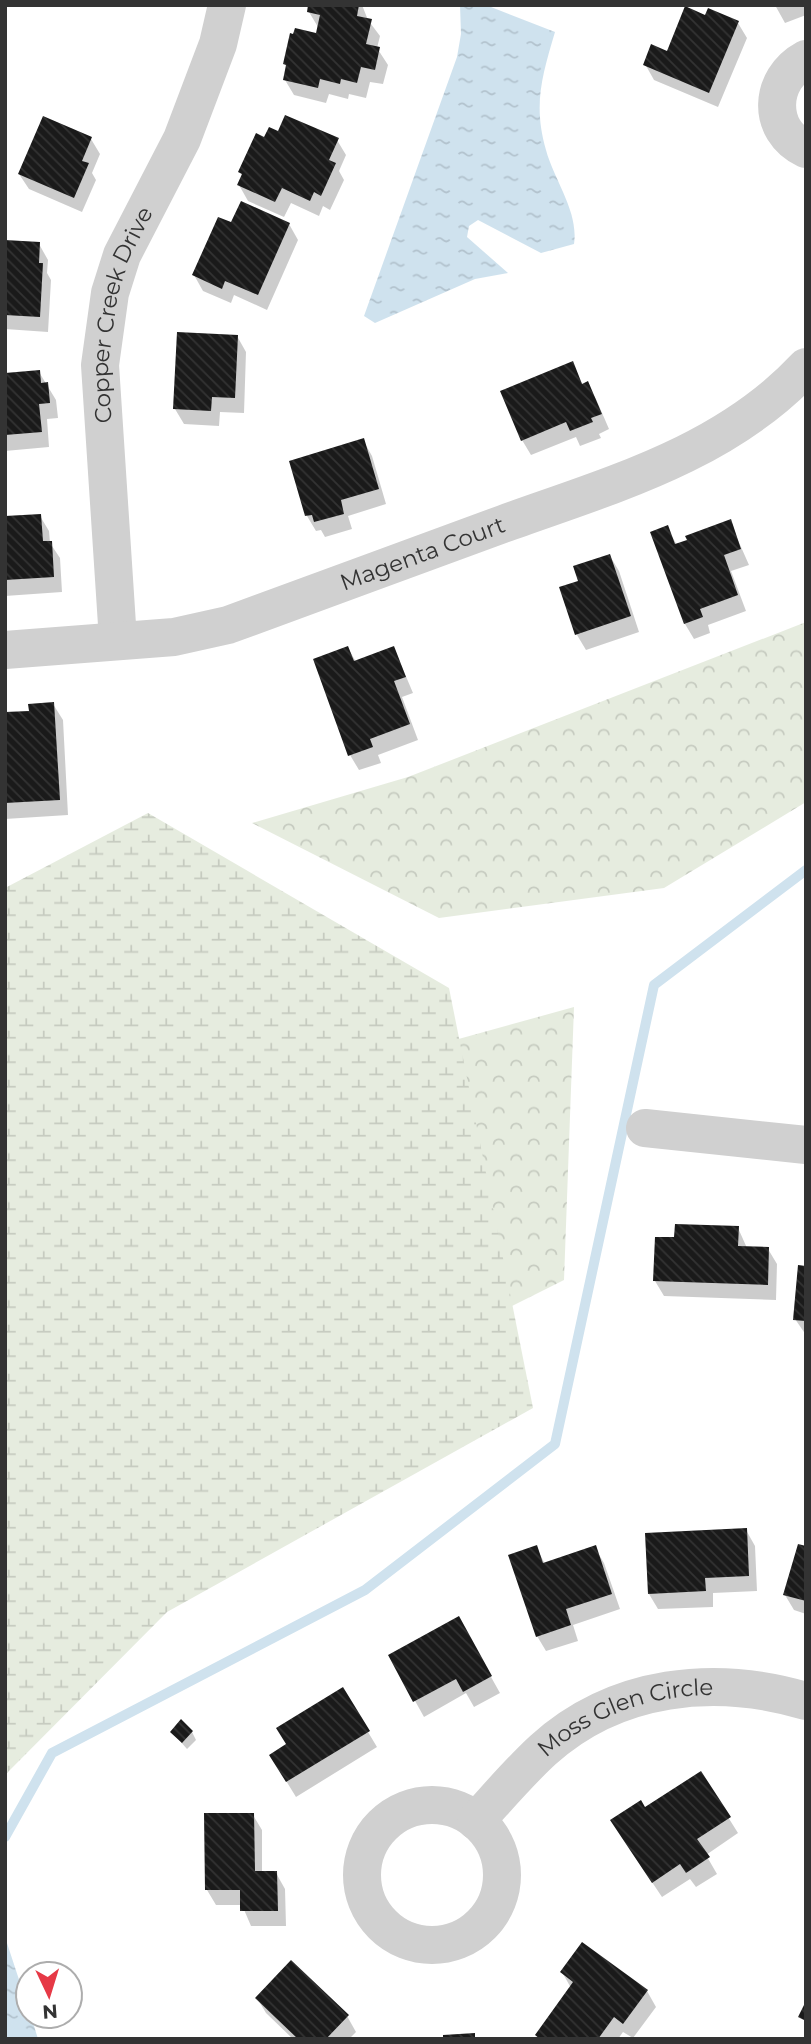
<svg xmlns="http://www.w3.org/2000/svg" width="811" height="2044" font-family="Montserrat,sans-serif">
  <defs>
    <pattern id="forest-crowns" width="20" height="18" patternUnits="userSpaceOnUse" patternTransform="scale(1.75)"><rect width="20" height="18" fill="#e6ecdf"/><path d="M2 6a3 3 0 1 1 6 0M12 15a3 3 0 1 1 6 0" fill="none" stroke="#c6cbc0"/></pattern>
    <pattern id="wetland-marsh" width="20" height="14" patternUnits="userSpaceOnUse" patternTransform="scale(1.75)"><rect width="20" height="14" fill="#e6ecdf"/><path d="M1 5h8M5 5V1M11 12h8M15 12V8" fill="none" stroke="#c6cbc0"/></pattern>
    <pattern id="water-ripples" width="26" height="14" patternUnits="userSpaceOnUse" patternTransform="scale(1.75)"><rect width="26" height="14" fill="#cfe2ee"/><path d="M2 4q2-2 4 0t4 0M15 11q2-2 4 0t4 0" fill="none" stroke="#b2c2cd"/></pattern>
    <pattern id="building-back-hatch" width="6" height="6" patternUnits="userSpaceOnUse" patternTransform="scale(1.75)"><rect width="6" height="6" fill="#1a1a1a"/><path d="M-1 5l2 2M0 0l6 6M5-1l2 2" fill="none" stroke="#333"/></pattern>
  </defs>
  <rect width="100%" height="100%" fill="#fff"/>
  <path fill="url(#forest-crowns)" d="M806,622v180l-142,86 -225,30 -187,-95 156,-46z
    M574,1007l-10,273 -170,85 -33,-299z"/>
  <path fill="url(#wetland-marsh)" d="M148,813l301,175 84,420 -366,204 -162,163v-887z"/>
  <path fill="url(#water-ripples)" d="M460,5l31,2 64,25c-13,44 -22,73 -9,118 8,30 33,62 28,94l-33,9 -63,-33 -9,6 -2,11 41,36 -33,6 -100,44 -11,-7 93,-259 4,-23z
    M5,1937l23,70v9h3l7,23h-33z"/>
  <path fill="#0003" d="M310,5h52l6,15 12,16 -3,12 11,17 -5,19 -13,-2 -4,16 -17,-4 -1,5 -19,-5 -3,9 -32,-8 -9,-15 2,-12 -2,-4 33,-29v-8l-9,-15z
    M775,5h29l2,10 -21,8z
    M706,17l32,6 9,15 -29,69 -64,-27 -9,-16 23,-11z
    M279,133l58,7 9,15 -7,16 5,9 -14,30 -7,-4 -4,10 -28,-13 -7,14 -36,-16 -9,-16 4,-8 -3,-5 25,-33z
    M91,139l9,15 -8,19 4,7 -14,32 -53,-23 -10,-15z
    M289,224l9,16 -31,70 -33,-15 -3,8 -28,-12 -9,-16 38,-50z
    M5,242l34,2 9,16 -1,13 4,7 -3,52 -43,-3z
    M237,336l9,16 -2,61 -24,-1 -1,14 -35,-2 -9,-15z
    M572,364l11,21 4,-2 9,16 13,30 -10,5 2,4 -21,8 -4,-9 -45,18 -9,-15z
    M39,372l17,28 2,18 -11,1 2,28 -44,4v-76z
    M363,440l9,16 14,48 -38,12 4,13 -27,8 -4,-7 -5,1 -9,-15z
    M40,516l9,15 1,12 10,15 2,34 -57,4v-78z
    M730,522l19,43 -18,6 15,40 -38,14 2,8 -16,6 -9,-15 -33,-91 15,-5 10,17z
    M610,556l9,15 20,61 -53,18 -9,-15 -16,-47 20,-6z
    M348,648l8,14 38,-14 19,45 -11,4 16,43 -40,15 3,8 -22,7 -9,-15z
    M53,704l10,16 5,95 -63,4v-105l26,-2z
    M738,1228l9,20 21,1 9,15 -1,36 -112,-4 -9,-15z
    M806,1268v67l-11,-16z
    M746,1530l9,16 2,45 -44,2v14l-55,2 -9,-15z
    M536,1547l9,17 50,-16 9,15 16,46 -47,16 5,16 -32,10 -9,-15z
    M806,1548v66l-12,-4 -9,-15z
    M458,1618l42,75 -26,14 -8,-14 -42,24 -34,-61z
    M172,1732h20l4,8 -9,9z
    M368,1732l9,15 -81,50 -16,-26 8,-26z
    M701,1774l37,59 -32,22 11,19 -21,13 -6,-8 -28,18 -41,-61 24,-26z
    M253,1815l9,15v43h14l9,16 1,37h-35l-9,-21h-26l-9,-15z
    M562,1972l85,19 9,16 -23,31 -10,-6 -5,7h-79l-2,-4 34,-47z
    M257,1998l90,18 9,16 -7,7h-56l-27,-26z"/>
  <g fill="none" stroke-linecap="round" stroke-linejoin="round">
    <path stroke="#cfe2ee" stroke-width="10" d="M5,1837l47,-84 313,-163 190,-146 99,-459 152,-115"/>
  </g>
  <path fill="url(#building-back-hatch)" d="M308,5h51l-2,11 15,3 -6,25 14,3 -5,23 -14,-3 -4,16 -16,-4 -1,5 -20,-5 -2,9 -35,-8 3,-15 -3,-1 7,-31 3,1 2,-6 21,5 4,-18 -13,-3z
    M685,6l20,9 3,-7 31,13 -30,72 -66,-28 8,-21 16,7z
    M285,115l54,23 -10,22 7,3 -15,33 -7,-4 -4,9 -28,-13 -7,14 -38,-17 5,-11 -4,-2 18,-39 8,4 5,-10 9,4z
    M43,116l49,21 -10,24 7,2 -15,35 -56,-24z
    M241,201l49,22 -32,72 -33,-14 -3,8 -30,-14 26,-58 13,5z
    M5,240l35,2 -1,21h4l-3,54 -35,-2z
    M177,332l61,3 -3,63 -23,-1 -1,14 -38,-2z
    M573,361l9,23 6,-3 14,33 -11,4 2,4 -23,9 -4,-9 -45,19 -21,-50z
    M40,370l1,13 7,-1 2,21 -11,1 3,28 -37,3v-62z
    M364,438l15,51 -38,11 3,14 -30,8 -2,-7 -7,1 -16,-55z
    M41,514l2,27h9l2,36 -49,3v-64z
    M731,519l10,30 -17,6 14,40 -38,14 3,8 -19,7 -34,-92 18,-7 7,19 12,-4 -2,-4z
    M610,554l21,62 -56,19 -16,-48 19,-6 -5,-15z
    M348,646l6,15 40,-15 12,31 -12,4 16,43 -40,15 3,8 -25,9 -35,-97z
    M54,702l6,98 -55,3v-91l24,-1 -1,-7z
    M675,1224l64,2 -1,20 31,1 -1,38 -115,-4 2,-44h19z
    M798,1265l8,1v55l-13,-1z
    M747,1528l2,48 -44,2 1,13 -58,3 -3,-61z
    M798,1544l8,2v55l-23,-6z
    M537,1545l6,18 53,-18 16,49 -46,15 5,16 -35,12 -28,-82z
    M459,1616l33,60 -29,16 -7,-13 -43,23 -25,-47z
    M343,1687l27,44 -84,51 -17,-27 17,-11 -10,-16z
    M181,1719l12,12 -11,12 -12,-11z
    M701,1771l30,46 -34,22 13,18 -24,16 -6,-9 -28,19 -42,-63 31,-20 4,7z
    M204,1813h50l1,58h22l1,40h-38v-21h-35z
    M582,1942l66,48 -25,34 -9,-7 -16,22h-58l-5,-4 38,-53 -13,-10z
    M291,1960l58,55 -23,24h-28l-43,-41z
    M806,2001v20l-8,-4z
    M475,2033v6h-32v-4z"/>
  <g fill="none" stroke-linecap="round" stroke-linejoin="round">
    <g stroke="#d0d0d0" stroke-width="38">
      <path d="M806,59c-37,20 -40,71 0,90"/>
      <path id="s1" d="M118,640l-18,-275 10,-72 12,-38 60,-116 36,-95 9,-39"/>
      <path id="s2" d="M5,650l169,-13 54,-12c92,-34 183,-67 275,-101 108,-39 222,-70 303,-157"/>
      <path d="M645,1128l161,17"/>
      <circle cx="432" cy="1875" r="70"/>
      <path id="s3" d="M476,1821c22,-24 43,-49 67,-71 73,-66 172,-76 263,-49"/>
    </g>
  </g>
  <g text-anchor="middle" stroke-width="7" stroke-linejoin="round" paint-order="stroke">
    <g font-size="23" fill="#333" stroke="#fff">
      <text dy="8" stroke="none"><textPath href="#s1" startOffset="329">Copper Creek Drive</textPath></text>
      <text dy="8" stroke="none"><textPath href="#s2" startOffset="432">Magenta Court</textPath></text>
      <text dy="8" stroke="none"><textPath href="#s3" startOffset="189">Moss Glen Circle</textPath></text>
    </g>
  </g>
  <rect width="811" height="2044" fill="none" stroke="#333333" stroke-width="14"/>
  <g transform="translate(49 1995) rotate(176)"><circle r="33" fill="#ffffff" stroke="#adadad" stroke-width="2"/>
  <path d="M0-5L12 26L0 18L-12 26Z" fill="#e63946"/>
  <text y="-10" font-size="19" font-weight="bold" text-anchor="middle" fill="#333333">N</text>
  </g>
</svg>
